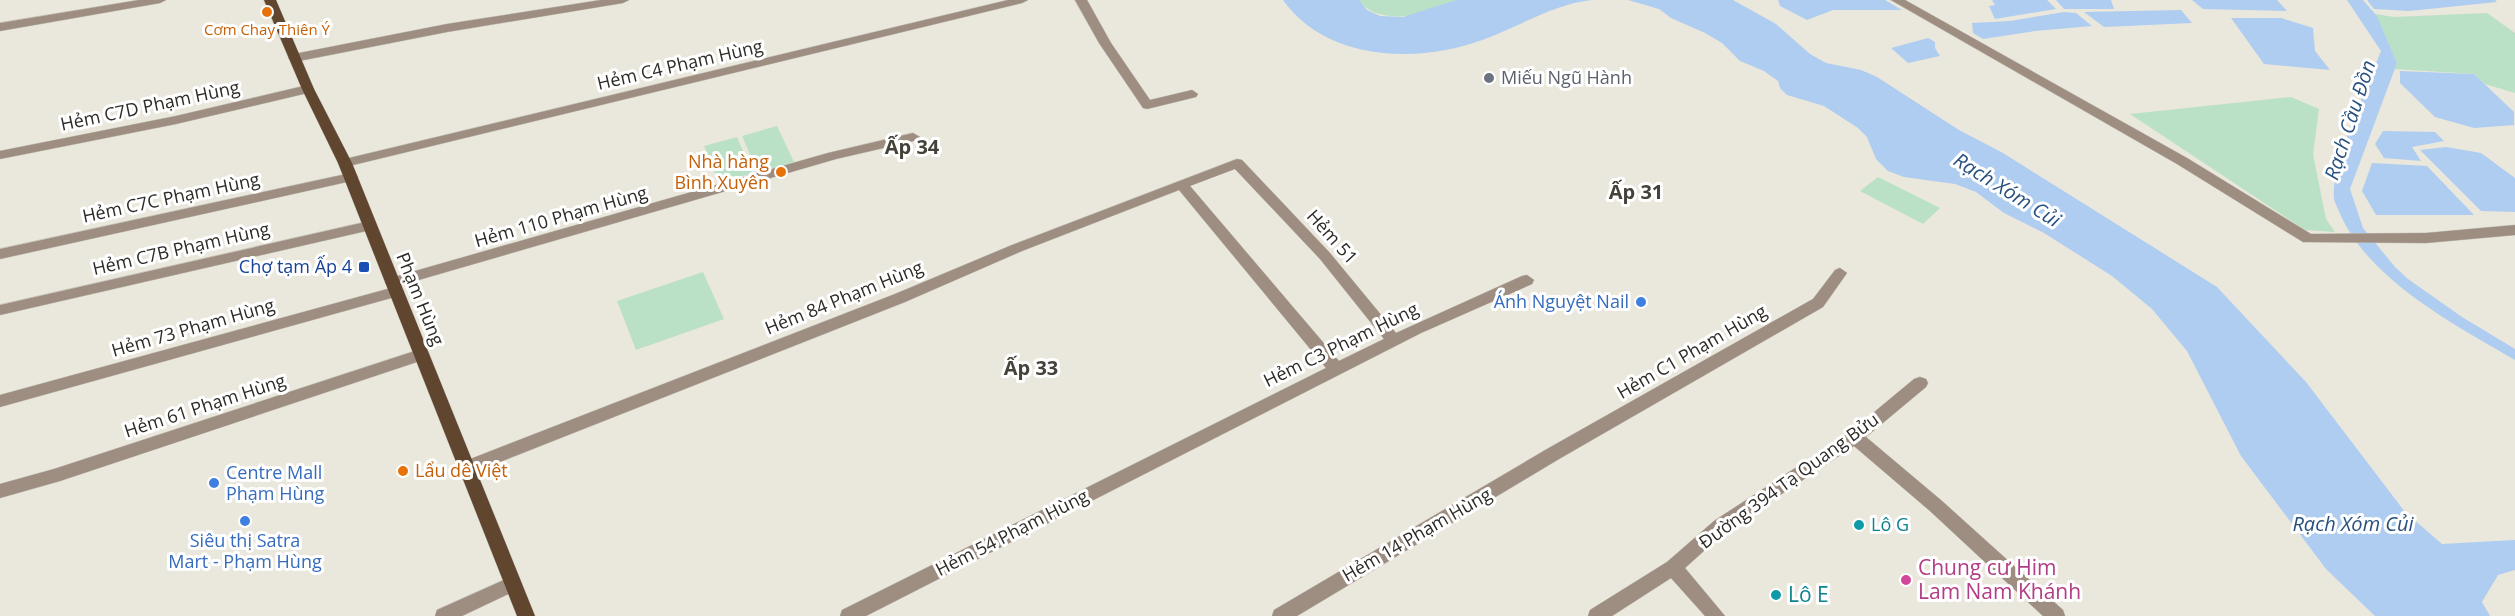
<svg xmlns="http://www.w3.org/2000/svg" width="2515" height="616" font-family="'Open Sans',sans-serif">
  <rect width="100%" height="100%" fill="#eae7dd"/>
  <path fill="#bae1c5" d="M1359,0h97c-23,16 -80,27 -97,0z
    M2487,13l28,20v60l-30,-9 -11,-10 -80,-5 3,-6 -21,-49 18,3z
    M2291,97l28,12 -6,45 13,65 9,13 -30,-2 -175,-116z
    M777,126l17,36 -36,11 -16,-37z
    M737,137l16,36 -34,10 -15,-37z
    M1878,177l62,31 -17,16 -63,-33z
    M703,272l21,47 -88,31 -19,-49z"/>
  <path fill="#afcdf0" d="M1283,0h76l8,10 13,6 23,1 53,-17h136c-38,4 -72,26 -107,39 -66,25 -158,23 -202,-39z
    M1628,0h105l43,24 34,30 16,9 35,7 16,7 82,53 44,23 214,134 89,95 99,130 37,32 73,-4v30l-17,5 -16,27 8,14h-115l-49,-47 -85,-113 -54,-105 -35,-42 -40,-33 -68,-43 -40,-20 -28,-21 -21,-8 -51,-7 -16,-6 -12,-12 -9,-22 -9,-9 -34,-22 -37,-11 -7,-7 -2,-7 -14,-10 -24,-10 -18,-18 -17,-10 -34,-15 -12,-9z
    M1778,0h107l17,10h-69l-26,10 -27,-14z
    M1992,0h55l9,9 -61,10 -6,-13 6,-1z
    M2056,0h55l3,9h-50z
    M2192,0h85l10,11 -84,-2z
    M2347,0h16l14,16 20,47 -47,126 13,39 32,39 13,12 54,38 53,32v11c-60,-35 -144,-79 -174,-144 -2,-6 -6,-12 -7,-17 -4,-33 34,-114 47,-148z
    M2367,0h128l2,2 -88,9 -35,-2z
    M2181,10l11,13 -88,4 -20,-15z
    M2064,12l12,1 16,13 -57,5 -52,8 -10,-6 -1,-10 38,-2z
    M2231,18h50l32,10 2,23 15,19 -66,-6z
    M1928,38l7,4v6l5,8 -32,7 -17,-15z
    M2400,71l74,3 40,38v13l-40,3 -39,-11 -35,-34z
    M2383,131l52,1 9,9 -32,6 9,14 -37,-3 -9,-14z
    M2446,147l35,6 34,25v34l-34,-1 -61,-61z
    M2372,163l55,3 47,49h-98l-14,-24z"/>
  <g fill="none" stroke-linecap="round" stroke-linejoin="round">
    <defs>
      <path id="street" d="M139,0h27l-6,3 -160,28v-8z
        M601,0h28l-6,3 -176,29 -153,30 -6,-4 6,-4 153,-30z
        M1008,0h20l-6,3 -677,164 -7,-4 7,-4z
        M1075,0h12l24,43 39,57 42,-10 6,4 -2,3 -49,12 -4,-1 -44,-65z
        M1891,0h14l282,158 124,76 115,-1 89,-8v10l-89,8 -123,-1 -126,-78z
        M308,85l4,1 2,3 -2,3 -136,32 -176,35v-8l176,-35z
        M913,133l7,4 -2,3 -82,19 -438,127 6,5 -2,4 -402,112v-12l391,-107 -6,-5 2,-4 441,-126z
        M1237,159l5,1 88,93 66,80 126,-57 5,-1 7,5 -2,4 -111,49 -555,283h-26l2,-6 484,-242 -147,-178 -157,61 -117,51 -433,171 -6,2 -6,-2 -2,-5 2,-5 435,-169 117,-49zM1235,169l85,90 64,80 -45,22 -149,-175z
        M351,173l5,1 2,3 -2,3 -356,79v-10z
        M370,221l7,5 -2,3 -375,86v-10z
        M1840,268l7,5 -24,34 -264,152 -262,157h-25l2,-6 273,-161 266,-150 22,-29z
        M421,349l5,2 3,4 -3,4 -366,122 -60,17v-14l54,-15z
        M1920,377l6,2 2,4 -2,4 -60,50 76,64 121,109 2,6h-22l-113,-105 -76,-65 -128,85 -41,37 40,48h-20l-34,-38 -59,38h-24l2,-6 77,-48 47,-41 135,-88 65,-54z
        M513,576l6,3 3,5 -3,5 -57,27h-27l2,-6z"/>
      <path id="primary" d="M264,0h12l38,89 38,74 183,453h-18l-179,-453 -36,-74z"/>
    </defs>
    <use href="#street" stroke="#c8c5bc" stroke-width="1"/>
    <use href="#primary" stroke="#c8c5bc" stroke-width="1"/>
    <use href="#street" fill="#9e8e81" fill-rule="evenodd"/>
    <use href="#primary" fill="#60452f" fill-rule="evenodd"/>
  </g>
  <g fill="#e8710a" stroke="#fff" stroke-width="2">
    <circle cx="267" cy="12" r="6"/>
    <circle cx="781" cy="172" r="6"/>
    <circle cx="403" cy="471" r="6"/>
  </g>
  <circle fill="#6b7280" stroke="#fff" stroke-width="2" cx="1489" cy="78" r="6"/>
  <rect fill="#1a4fb4" stroke="#fff" stroke-width="2" x="358" y="261" width="12" height="12" rx="3"/>
  <g fill="#3f7fe0" stroke="#fff" stroke-width="2">
    <circle cx="1641" cy="302" r="6"/>
    <circle cx="214" cy="483" r="6"/>
    <circle cx="245" cy="521" r="6"/>
  </g>
  <g fill="#0f9aa8" stroke="#fff" stroke-width="2">
    <circle cx="1859" cy="525" r="6"/>
    <circle cx="1776" cy="595" r="6"/>
  </g>
  <circle fill="#d1479c" stroke="#fff" stroke-width="2" cx="1906" cy="580" r="6"/>
  <g text-anchor="middle" stroke-width="6" stroke-linejoin="round" paint-order="stroke">
    <g font-size="15" fill="#c56008" stroke="#fff">
      <text x="267" y="35">Cơm Chay Thiên Ý</text>
    </g>
    <g font-size="18" fill="#2c2b27" stroke="#fff">
      <text transform="translate(680 65) rotate(-13)" y="6">Hẻm C4 Phạm Hùng</text>
      <text transform="translate(150 106) rotate(-12)" y="6">Hẻm C7D Phạm Hùng</text>
      <text transform="translate(171 198) rotate(-12)" y="6">Hẻm C7C Phạm Hùng</text>
      <text transform="translate(561 217) rotate(-16)" y="6">Hẻm 110 Phạm Hùng</text>
      <text transform="translate(1332 237) rotate(48)" y="6">Hẻm 51</text>
      <text transform="translate(181 249) rotate(-13)" y="6">Hẻm C7B Phạm Hùng</text>
      <text transform="translate(844 298) rotate(-22)" y="6">Hẻm 84 Phạm Hùng</text>
      <text transform="translate(420 299) rotate(68)" y="6">Phạm Hùng</text>
      <text transform="translate(193 328) rotate(-16)" y="6">Hẻm 73 Phạm Hùng</text>
      <text transform="translate(1341 345) rotate(-26)" y="6">Hẻm C3 Phạm Hùng</text>
      <text transform="translate(1692 352) rotate(-30)" y="6">Hẻm C1 Phạm Hùng</text>
      <text transform="translate(205 406) rotate(-18)" y="6">Hẻm 61 Phạm Hùng</text>
      <text transform="translate(1789 481) rotate(-36)" y="6">Đường 394 Tạ Quang Bửu</text>
      <text transform="translate(1012 533) rotate(-27)" y="6">Hẻm 54 Phạm Hùng</text>
      <text transform="translate(1417 535) rotate(-30)" y="6">Hẻm 14 Phạm Hùng</text>
    </g>
    <g font-size="18" fill="#5b616d" stroke="#fff" text-anchor="start">
      <text x="1501" y="84">Miếu Ngũ Hành</text>
    </g>
    <g font-size="18" fill="#c56008" stroke="#fff" text-anchor="end">
      <text x="769" y="168">Nhà hàng<tspan x="769" dy="21">Bình Xuyên</tspan></text>
      <text x="415" y="477" text-anchor="start">Lẩu dê Việt</text>
    </g>
    <g font-size="18" fill="#164399" stroke="#fff" text-anchor="end">
      <text x="352" y="273">Chợ tạm Ấp 4</text>
    </g>
    <g font-size="18" fill="#366cbe" stroke="#fff" text-anchor="end">
      <text x="1629" y="308">Ánh Nguyệt Nail</text>
      <text x="226" y="479" text-anchor="start">Centre Mall<tspan x="226" dy="21">Phạm Hùng</tspan></text>
      <text x="245" y="547" text-anchor="middle">Siêu thị Satra<tspan x="245" dy="21">Mart - Phạm Hùng</tspan></text>
    </g>
    <g font-size="18" fill="#0d838f" stroke="#fff" text-anchor="start">
      <text x="1871" y="531">Lô G</text>
    </g>
    <g font-size="20" font-style="italic" fill="#28517f" stroke="#fff">
      <text transform="translate(2350 120) rotate(-72)" y="7">Rạch Cầu Đồn</text>
      <text transform="translate(2007 190) rotate(32)" y="7">Rạch Xóm Củi</text>
      <text x="2353" y="531">Rạch Xóm Củi</text>
    </g>
    <g font-size="20" font-weight="bold" fill="#45423a" stroke="#fff">
      <text x="912" y="154">Ấp 34</text>
      <text x="1636" y="199">Ấp 31</text>
      <text x="1031" y="375">Ấp 33</text>
    </g>
    <g font-size="21" fill="#b23c85" stroke="#fff" text-anchor="start">
      <text x="1918" y="575">Chung cư Him<tspan x="1918" dy="24">Lam Nam Khánh</tspan></text>
    </g>
    <g font-size="21" fill="#0d838f" stroke="#fff" text-anchor="start">
      <text x="1788" y="602">Lô E</text>
    </g>
  </g>
</svg>
